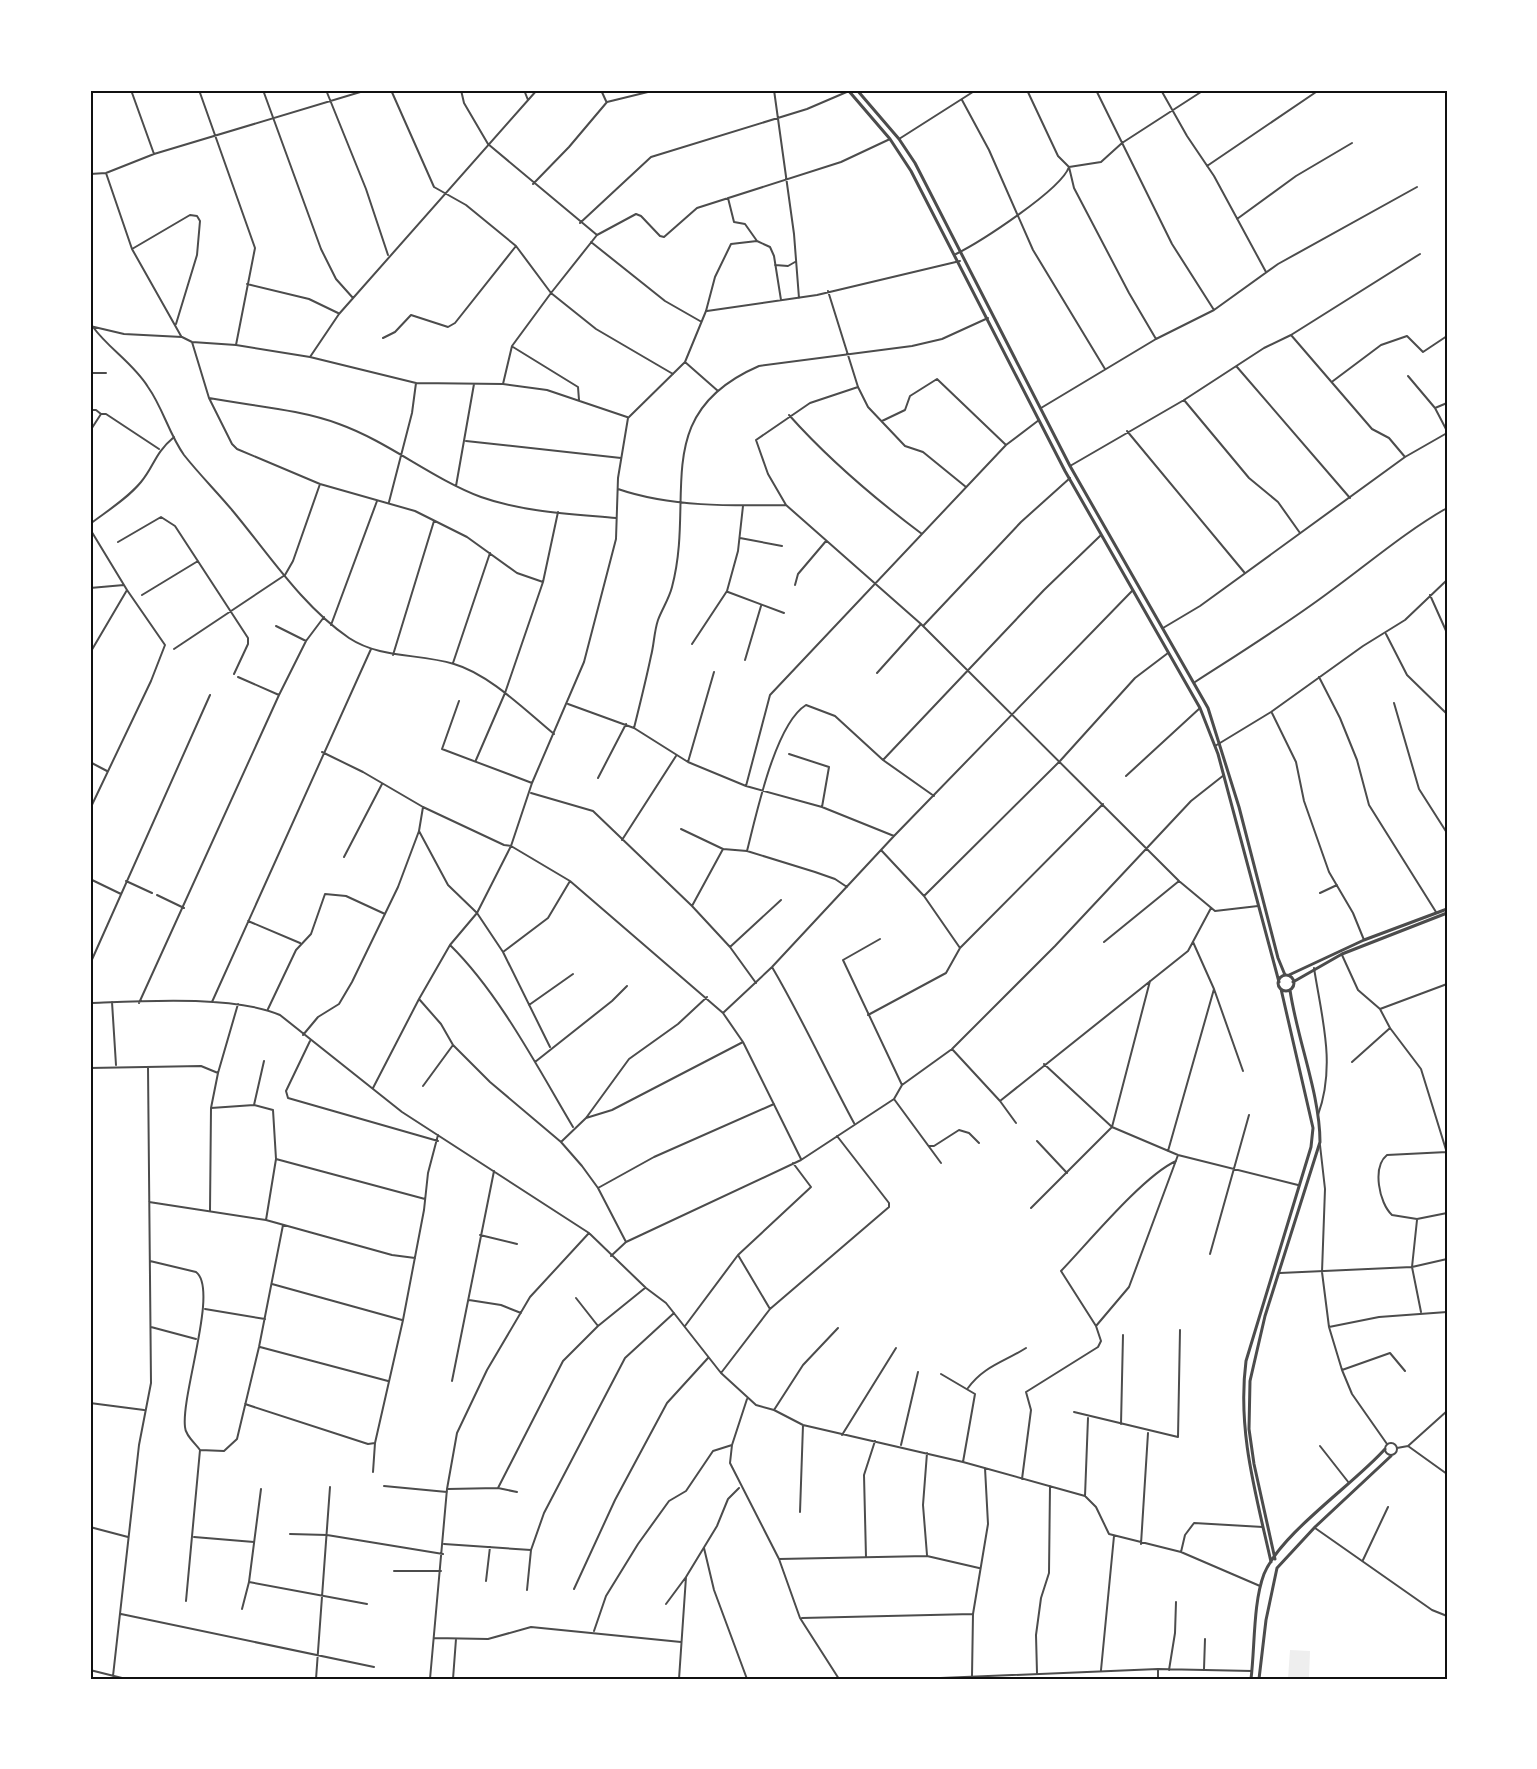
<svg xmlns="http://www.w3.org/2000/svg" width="1537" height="1769" font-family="Inter,sans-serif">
  <rect width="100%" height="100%" fill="#fff"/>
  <path fill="#eee" d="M1290,1650l20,1 -1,28h-21z"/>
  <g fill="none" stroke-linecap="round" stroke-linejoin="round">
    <path stroke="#4c4c4c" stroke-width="2" d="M131,90l23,64
      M199,90l56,158 -19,97
      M263,90l58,159 15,30 17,19
      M326,90l40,99 22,66
      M391,90l43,97 32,18 50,41 35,47 -39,53 -9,38 44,6 80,27
      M461,90l3,13 24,41 109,91
      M524,90l4,10
      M601,90l5,11
      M774,90l20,144 5,64
      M1027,90l31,66 11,11 5,21 55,105 27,46
      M1096,90l76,154 42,66
      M1161,90l26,46 27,40 52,96
      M962,100l27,50 44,100 72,119
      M899,139l77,-49
      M1207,166l112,-76
      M106,173l26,76 49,87
      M90,174l16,-1 48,-19 213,-64
      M533,184l36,-37 38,-45 49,-12
      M728,198l6,24 11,2 12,17
      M1237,219l59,-43 56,-33
      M580,223l71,-66 156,-48 42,-18
      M591,242l74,59 35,20
      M132,249l58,-34 7,1 3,5 -3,34 -21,69
      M956,254c24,-12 105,-64 113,-87l32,-5 21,-19 82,-53
      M775,265l13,1 7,-4
      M247,284l62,15 29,14
      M828,291l30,96 10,20 37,39 18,6 43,35
      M707,311l110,-16 143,-34
      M90,326l34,8 58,3 10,5 44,3 74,12 106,26
      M93,327c16,22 40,36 55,60 15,21 21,47 36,68 15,19 33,37 48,55 36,43 70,96 117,128 32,21 69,15 105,26 35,10 72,47 100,70
      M1291,335l81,94 17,9 16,19
      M383,338l12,-6 16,-17 37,12 7,-4 61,-77
      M192,342l17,56 23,46 5,5 83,35 95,27 52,26 50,36 26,9
      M513,347l65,40 1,13
      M310,357l29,-43 198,-224
      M685,362l33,29
      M1237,367l113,131
      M90,373h16
      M673,374l-77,-45 -45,-36 46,-58 39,-21 5,2 19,20 4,1 33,-29 144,-46 49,-23
      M1408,376l27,32
      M1333,381l48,-36 26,-9 16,16 24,-16
      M858,387l-48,16 -54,37 12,34 18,31 135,119 258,257 36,30 43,-5
      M209,398c42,8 90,11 130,26 50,18 92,54 142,73 42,15 91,17 135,21
      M1184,400l65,78 29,24 22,31
      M1447,403l-12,5 12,23
      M1041,408l115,-69 58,-29 64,-46 139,-77
      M90,410h6l5,4
      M789,415c41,46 85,83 133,119
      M882,421l23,-11 5,-14 27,-17 69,66
      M90,431l11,-17h5l53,35
      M1127,431l117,141
      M466,441l155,17
      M1070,466l114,-66 80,-52 27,-13 129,-81
      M456,486l18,-102
      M618,489c52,18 113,17 168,16
      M389,502l23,-89 4,-30 87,1
      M90,524c17,-13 37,-25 51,-42 14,-17 13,-28 33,-45
      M90,529l37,61 38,55 -14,36 -61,128
      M740,538l42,8
      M118,542l43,-25 14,9 73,112v6l-14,30
      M795,585l3,-11 28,-33
      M90,588l34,-3
      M728,592l56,21
      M142,595l56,-34
      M1430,595l17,38
      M331,625l46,-124
      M924,625l97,-103 49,-44
      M276,626l30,15
      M1163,628l37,-22 205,-149 42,-24
      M1386,634l21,41 40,39
      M692,644l35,-53 11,-40 5,-45
      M174,649l111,-74 8,-14 27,-77
      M90,653l37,-63
      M393,655l41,-134
      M745,660l16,-54
      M453,663l37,-110
      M877,673l44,-49
      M238,677l41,18
      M1319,677l21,41 17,42 12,45 67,107
      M1195,682c45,-29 90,-57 133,-89 40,-29 77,-61 119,-85
      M459,701l-17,48 90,34
      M1394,703l25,86 28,44
      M568,704l66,24 54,34 58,24 76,21 72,29
      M1272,713l24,49 8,39 25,71 24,41 11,27
      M634,728c6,-24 12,-48 17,-72 3,-11 3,-24 7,-36 4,-11 11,-21 14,-33 24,-90 -24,-173 87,-221l153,-20 30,-7 46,-21
      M1215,746l56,-34 92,-66 42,-26 42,-40
      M322,752l41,20 60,35 81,38 7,1 59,35 153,132 20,29 58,117
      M789,754l40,13 -7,40
      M476,760l29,-67 38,-111 15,-70
      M883,760l161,-170 56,-54
      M90,762l17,9
      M688,762l26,-90
      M1126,776l74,-68
      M598,778l28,-54
      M746,786l24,-91 236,-250 33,-25
      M531,793l62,18 99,95 38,41 26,36
      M681,829l42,20 24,2 68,21 20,7 12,8
      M419,831l29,54 29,28 26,39 47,95
      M622,840l54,-84
      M881,850l43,46 36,52
      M747,851c9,-35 28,-127 59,-146l29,11 48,44 51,36
      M344,857l38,-73
      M90,879l31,15
      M126,881l26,12
      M1320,893l17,-8
      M157,895l27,13
      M924,896l136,-135 75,-83 33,-25
      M692,906l31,-57
      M248,921l52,22
      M880,939l-37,21 59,125
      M1104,942l75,-61
      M1193,942l21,47 29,82
      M450,945c49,48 88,123 123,182
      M730,947l51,-47
      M503,952l45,-34 22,-37
      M1342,955l16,35 22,19 10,19 31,41 26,84
      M90,964l120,-269
      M772,967c30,51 54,104 82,156
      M1314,968c8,51 22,97 4,147
      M419,999l22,25 12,21 37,37 71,60 21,24 16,22 28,54
      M112,1002l4,63
      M212,1002l159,-353
      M90,1003c51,-2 144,-8 190,12l122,97 187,121 57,55 20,15 55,70 35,32 18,5 29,15 160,37 122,34 11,11 13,27 72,18 79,34
      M139,1003l140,-308 27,-54 18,-24
      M529,1005l44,-31
      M268,1009l28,-59 15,-16 14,-40 21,2 39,18
      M1380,1009l67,-25
      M723,1013l49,-46 122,-131 238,-245
      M868,1015l78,-42 14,-25 143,-144
      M303,1035l15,-18 21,-13 13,-22 46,-95 21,-56 4,-24
      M310,1041l-24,50 2,7 150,43
      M952,1049l48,52 16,22
      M535,1062l77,-61 15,-15
      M1352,1062l38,-34
      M1044,1064l68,63 66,28 120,30
      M90,1068l111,-2 17,7
      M423,1086l30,-41
      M373,1088l46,-89 31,-54 27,-32 34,-67 21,-63 52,-121 32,-123 2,-61 10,-60 57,-56 21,-51 9,-34 16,-33 26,-3 13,6 4,9 7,44
      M894,1099l47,64
      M1000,1101l188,-150 23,-43
      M254,1105l10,-44
      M211,1108l43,-3 19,5 3,49 -10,61
      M586,1118l26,-8 131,-68
      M1037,1141l30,32
      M561,1142l25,-24 43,-59 49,-35 29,-27
      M1320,1145l5,44 -3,83 7,55 13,43 10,24 35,50
      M929,1146h5l25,-16 10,3 10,10
      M1168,1151l46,-162
      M1447,1152l-60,3c-15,12 -8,48 5,60l25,4 30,-6
      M276,1159l149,40
      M598,1188l56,-31 120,-53
      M149,1202l117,18 126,35 23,3
      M1031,1208l81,-81 38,-146
      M210,1210l1,-102 7,-35 20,-69
      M1417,1220l-5,47 9,45
      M480,1235l37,9
      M1210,1254l39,-139
      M738,1255l32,54
      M611,1256l15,-14 175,-82 93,-61 8,-14 50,-36 103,-103 136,-145 33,-26
      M150,1261l46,11c23,17 -15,122 -11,155 0,8 10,16 15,23l-14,151
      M1280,1273l132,-6 35,-8
      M272,1284l130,36
      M576,1298l22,28
      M469,1300l32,5 20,8
      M205,1309l60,10
      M685,1326l53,-71 73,-68 -18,-24
      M1096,1326l-35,-55c27,-28 82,-95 115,-110
      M151,1327l45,12
      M1329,1327l50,-10 68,-5
      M260,1347l128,34
      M1342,1370l48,-17 15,18
      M721,1373l49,-64 119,-102v-4l-52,-67
      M941,1374l34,20 -12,68
      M452,1381l42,-210
      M968,1388c16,-22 36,-26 58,-40
      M747,1399l-15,46 -2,18 49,96 21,59 39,61
      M90,1403l54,7
      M245,1404l123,40 7,-1 28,-123 21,-110 4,-37 10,-38
      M774,1410l29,-45 35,-37
      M1447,1411l-39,35 39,28
      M1074,1412l104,25 2,-107
      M1121,1424l2,-89
      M842,1435l54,-87
      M1385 1449a6 6 0 1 1 12 0a6 6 0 1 1-12 0Z
      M901,1445l17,-73
      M1320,1446l29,37
      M1397,1448l11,-2
      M200,1450l24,1 13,-12 22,-92 24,-122
      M927,1453l-4,52 4,50
      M373,1472l2,-29
      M1022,1479l9,-69 -5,-18 72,-45 3,-6 -5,-15 33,-39 49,-132
      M384,1486l63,6
      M498,1488l65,-127 35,-35 47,-38
      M261,1489l-12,93 118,22
      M448,1489l50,-1 19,4
      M1085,1496l3,-78
      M800,1512l3,-87
      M90,1527l38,10
      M1315,1528l117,82 15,6
      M290,1534l37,1 116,19
      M194,1537l60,5
      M444,1544l87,6 -4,40
      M1141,1544l7,-111
      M704,1548l10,42 33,89
      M531,1550l13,-37 81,-155 49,-45
      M1181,1552l4,-17 9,-12 69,4
      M866,1557l-2,-82 11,-34
      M779,1559l148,-3 52,12
      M1363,1560l25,-53
      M394,1571h47
      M486,1581l4,-34
      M574,1589l41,-89 52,-97 41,-45
      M666,1604l20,-27
      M242,1609l7,-27
      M121,1614l253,53
      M802,1618l171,-4
      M594,1631l12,-35 32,-52 31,-43 17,-10 27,-40 19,-6
      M434,1638l54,1 43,-12 150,15
      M1158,1669v10
      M1204,1669l1,-30
      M90,1670l36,9
      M1101,1670l13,-134
      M1169,1670l6,-37 1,-31
      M1037,1673l-1,-38 5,-37 8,-25 1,-87
      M113,1676l26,-231 12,-62 -3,-316
      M972,1676l1,-62 15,-90 -3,-56
      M90,1677l1,2
      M316,1679l14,-192
      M430,1679l17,-190 10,-56 30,-63 43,-73 59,-64
      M453,1679l3,-40
      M679,1679l7,-102 31,-51 11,-27 11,-11
      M917,1679l241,-10 94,2"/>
    <path stroke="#4c4c4c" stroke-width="3" d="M848,90l42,49 21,32 154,300 135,237 18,46 61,228
      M857,90l42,49 16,24 155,303 138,242 31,99 39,151 7,17
      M1289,975l75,-35 83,-31
      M1278 983a8 8 0 1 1 16 0a8 8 0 1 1-16 0Z
      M1293,982l49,-28 105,-41
      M1275,1559l-21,-95 -5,-35 1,-48 15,-65 55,-174c0,-48 -23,-103 -30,-152
      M1271,1562c-15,-68 -34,-131 -25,-201l65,-214 2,-19 -32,-139
      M1251,1679c4,-32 2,-76 13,-105 17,-41 90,-90 121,-125
      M1259,1679l7,-59 11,-52 38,-41 76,-71"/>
  </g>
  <rect width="1537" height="1769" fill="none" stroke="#ffffff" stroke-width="183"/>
  <rect x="92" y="92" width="1354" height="1586" fill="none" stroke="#111" stroke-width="2"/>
</svg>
